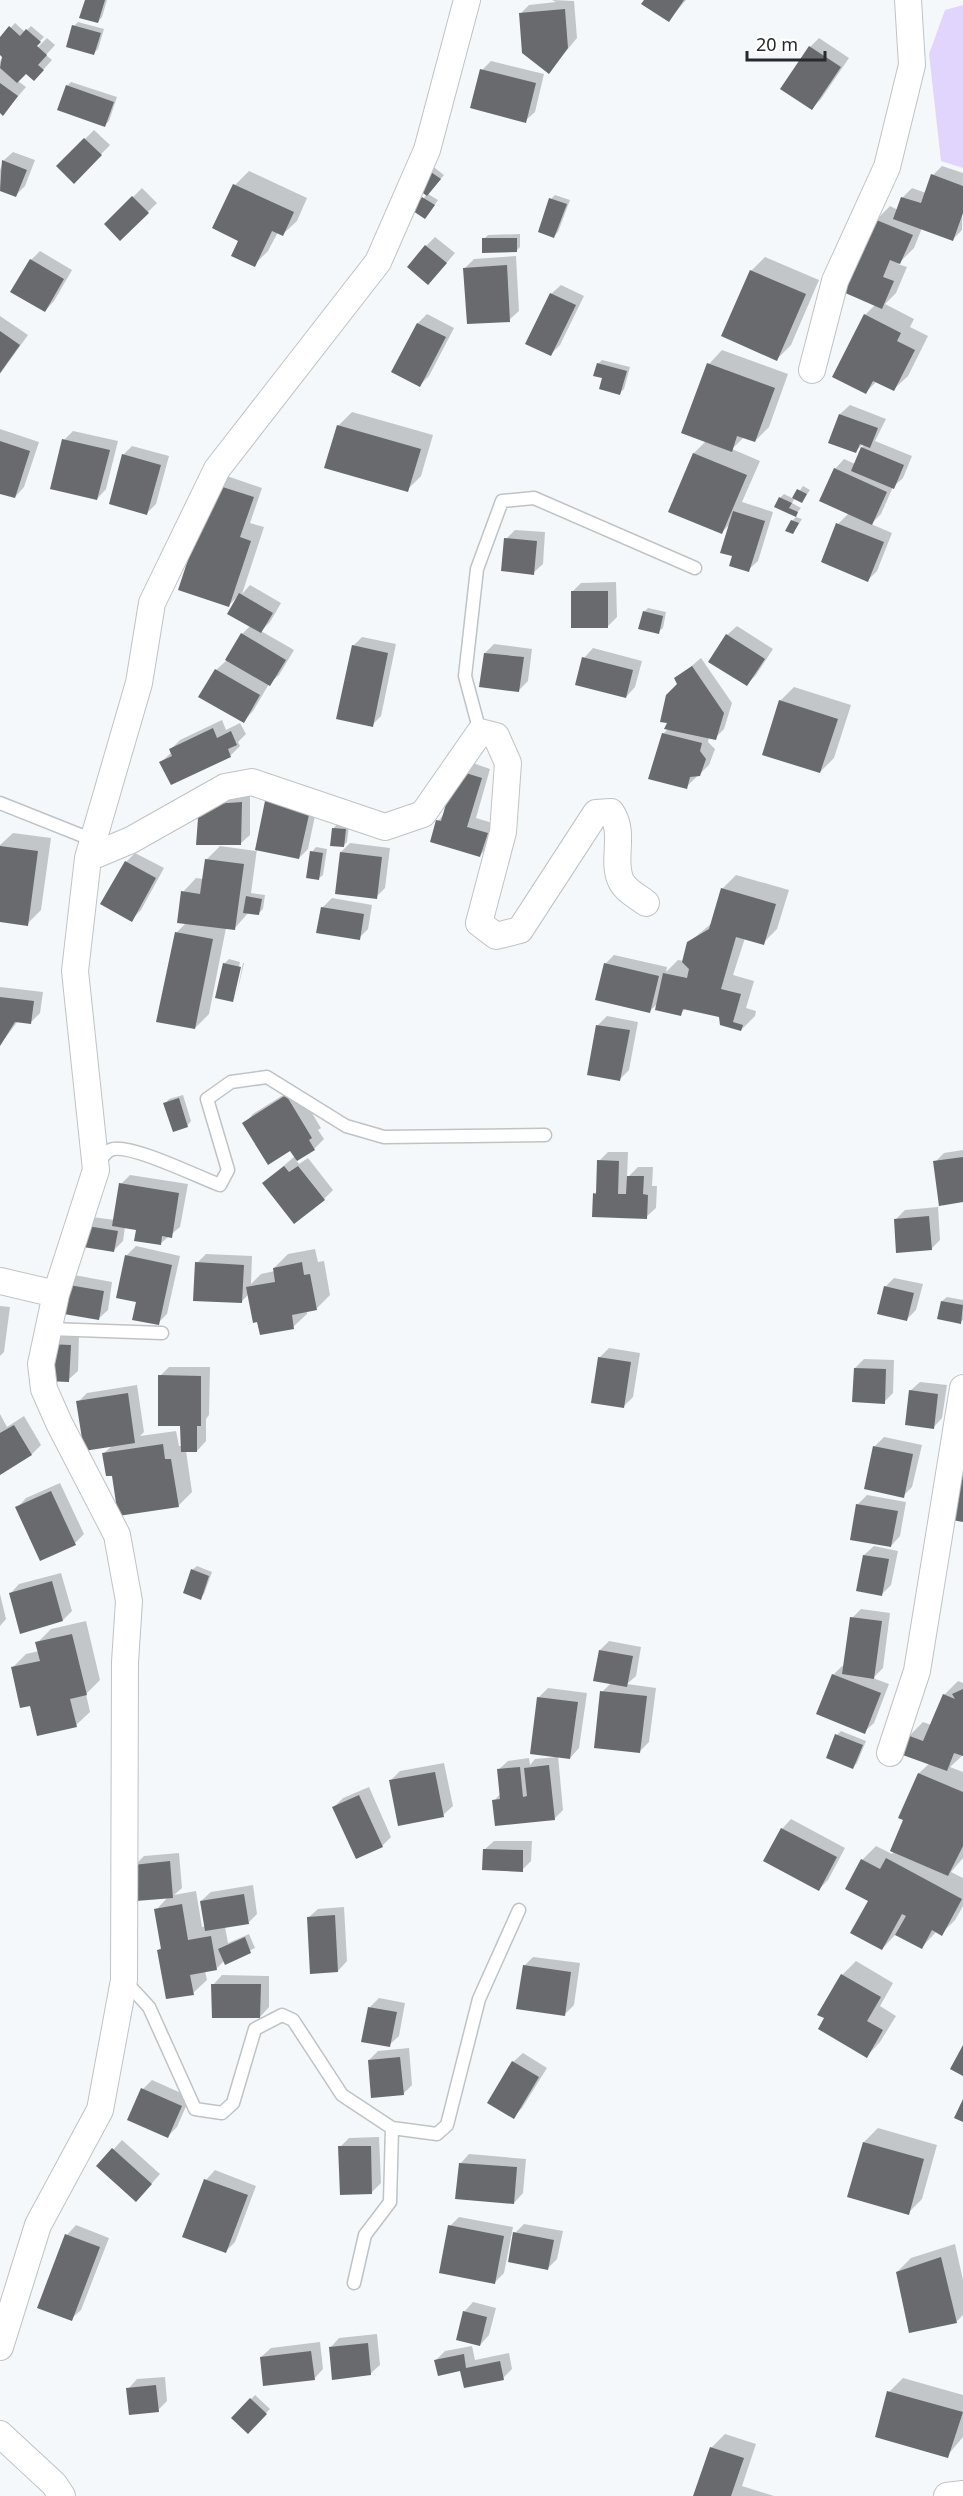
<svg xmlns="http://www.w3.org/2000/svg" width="963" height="2496" font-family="'Noto Sans',sans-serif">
  <rect width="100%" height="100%" fill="#f4f8fb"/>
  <path fill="#e2d5fd" d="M963,5v163l-22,-7 -12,-107 16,-44z"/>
  <path fill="#0003" d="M86,0h21l-5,17 -4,5z
    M552,0l22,1 3,37 -28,34 -29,-58 9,-9 27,-3z
    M646,0h40l-17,20z
    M78,22l26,7 -6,20 -4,4 -20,-27z
    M15,23l10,9 6,-6 13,11 -8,8 2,2 9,-9 8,7 -9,10 6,5 -9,10 -17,2 -8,9 8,6 -23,27 -3,-2v-51l4,-5 -4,-3v-14z
    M819,38l30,20 -28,41 -9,9 -2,-61z
    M491,61l53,13 -9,38 -10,9 -43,-51z
    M71,82l46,15 -8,24 -4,4 -38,-39z
    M94,130l16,15 -36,37 -16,-16z
    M13,152l22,8 -10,26 -9,9 -16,-6v-19l3,-9z
    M431,165l13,10 -16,19 10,6 -9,13 -14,-3 12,-16z
    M942,166l21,7 -1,57 -10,10 -30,-12 -8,20 -16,16 9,3 -11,26 -11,11 29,15 -4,8 18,9 -20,40 -14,13 -17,-8 -11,11 -1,-77 11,-11v-84l14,-14 8,4 5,-13 9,-9 14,5 7,-18z
    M249,171l58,27 -10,23 -14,13 -5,-2 -10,19 -14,14 -14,-25 -5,-55z
    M142,188l15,15 -36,36 -15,-15z
    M555,195l15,5 -12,32 -4,4 -3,-37z
    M520,234v13l-4,4 -32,-12 4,-4z
    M435,237l20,16 -18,21 -11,-28z
    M40,251l32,19 -18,31 -9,10 -14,-51z
    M516,256l3,55 -10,9 -44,-52 9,-9z
    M765,257l54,23 -28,65 -14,14 -26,-88z
    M561,285l23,11 -24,49 -9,9v-60z
    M427,314l27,14 -25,48 -9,9 -2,-62z
    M0,316l28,19 -28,39z
    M722,350l66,24 -19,53 -14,14 -11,-4 -12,12 28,12 -18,41 31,10 -15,49 -10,9 -14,-15 -4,-31 -8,8 -28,-79 12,-12 3,-77z
    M602,360l28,7 -6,22 -4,4 -16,-16 -6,-13z
    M850,405l36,14 -11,22 37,15 -9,22 -10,9 -12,27 -10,10 21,9 -15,38 -9,9 -30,-56 11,-11 -14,-44 9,-10 11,5 9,-21 -8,8 -26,-9 10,-28z
    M352,412l81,23 -12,41 -14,14 -69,-64z
    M0,429l39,13 -15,45 -9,10 -15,-5z
    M73,431l45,10 -12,48 -9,10 -33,-59z
    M132,446l37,10 -13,48 -9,9 -24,-58z
    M224,475l38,13 -12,35 14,4 -22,67 8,-9 31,18 -11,19 -9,9 33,19 -15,25 -10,9 -16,27 -9,10 -28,-51 10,-9 16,-27 9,-9 -12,-30 -11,11 -49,-17z
    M803,486l7,4 -8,11 -7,-3 -3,5 9,5 -6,7 -15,-17 4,-4 10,5z
    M796,517l6,2 -9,14 -1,-12z
    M515,530l30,2 -2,32 -10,9 -27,-34z
    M616,582l1,35 -9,9 -36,-34 9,-9z
    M648,608l18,4 -3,16 -5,4 -14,-20z
    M737,626l36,23 -17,26 -9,9 -20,-49z
    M362,637l34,7 -15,72 -9,9 -19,-79z
    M494,644l38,5 -4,32 -9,9 -34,-37z
    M593,648l49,13 -7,26 -9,10 -42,-39z
    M701,658l31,45 -8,26 -9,9 -6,-1 -1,5 7,7 -6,16 -23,22 -23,-53 6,-6 10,-44 -3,-5z
    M794,687l57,18 -17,53 -14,14 -40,-71z
    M222,720l4,10 14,-7 6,11 -8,8 2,4 -9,9 -60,28 -10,-21 11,-10 -2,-2 10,-10z
    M467,761l23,8 -14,49 20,6 -7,22 -9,9 -42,-34 6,-7z
    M250,794v41l-10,9 -40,-38z
    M268,797h51l-11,52 -9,9 -42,-9 -6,44 14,2 -2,14 -5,5 -9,-2 -15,17 -8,-1 -17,86 -14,14 -19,-95 10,-10 -3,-31 13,-14 8,1 2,-19 14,-14 36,5z
    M337,824l12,1 -2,17 -4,4 -10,-17z
    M13,833l38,5 -10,72 -14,14 -27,-3v-76z
    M350,843l40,5 -5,40 -9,9 -35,-45z
    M316,847l11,2 -4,26 -5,4 -6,-27z
    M135,853l29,15 -23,42 -10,10 -5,-58z
    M736,875l53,15 -12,39 -14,14 -18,-5 -12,37 21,6 -8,27 10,3 -1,5 -14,14 -21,-15 -34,-7 -6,6 -22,-11 -8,8 -45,-47 9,-9 53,12 -1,5 12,-12 6,1 4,-18 24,-20 10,-34z
    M332,898l40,7 -4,24 -9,9 -37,-30z
    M229,959l11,3 -8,35h3l-3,3 -8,-36z
    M243,963h1l-8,34z
    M0,987l43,5 -3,21 -9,9 -13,-1 -18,24z
    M607,1016l31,6 -9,48 -9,9 -22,-54z
    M296,1087l25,41 -3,2 6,9 -10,10 -18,11 3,4 9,-6 25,32 -9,9 -60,-16 31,-27 -4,-7 -47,-25 9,-10z
    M183,1095l8,26 -4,5 -22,-22 4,-5z
    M963,1150v51l-28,-39 9,-9z
    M608,1152h20l-1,26 11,-11h15l-1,19h5l-1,22 -10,9 -52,-23 4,-4 1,-29z
    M130,1175l58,9 -8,43 -20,17 -23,-15 -12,-2 -2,14 -9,9 -35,-5 13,-28 23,3 6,-36z
    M938,1207l2,33 -9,9 -35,-30 9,-9z
    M136,1246l44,10 -13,58 -9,9 -21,-22 -11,-45z
    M315,1249l3,13 6,-1 6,34 -14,14 -9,2v3l-14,13 -44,-33 -8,8 -44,-39 9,-9 46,2 -1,28 10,-10 14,-3 -1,-3 14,-14z
    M74,1275l38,7 -4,28 -10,9 -38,-7z
    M894,1278l29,6 -7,26 -9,9 -22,-32z
    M947,1297l16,3v20l-3,2 -18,-21z
    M0,1306l10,1 -6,45 -4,4z
    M58,1335l21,1 -1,35 -10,9 -21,-1z
    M609,1348l31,5 -7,44 -10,10 -24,-49z
    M864,1359l30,1 -1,33 -9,9 -29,-34z
    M169,1367h41l-1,48 -3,4v22l-9,10h-11l6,41 -14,14 -65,-32 -9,-21 9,-8 -35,-43 9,-9 50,-8 7,47 -4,4 36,-5 3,15h3v-22l-22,-48z
    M920,1382l27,3 -5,33 -9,10 -23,-37z
    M0,1414l7,13 17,-11 17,29 -9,9 -32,19z
    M884,1437l38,8 -10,42 -9,9 -28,-50z
    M60,1483l24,51 -9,9 -34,16 -24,-51 9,-10z
    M867,1495l39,7 -6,34 -9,10 -34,-41z
    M874,1546l24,5 -7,34 -9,9 -18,-39z
    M197,1566l15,6 -8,22 -4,4 -8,-28z
    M61,1573l11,38 -9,9 -53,-26 9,-10z
    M0,1594l6,25 -6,7z
    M861,1609l29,4 -7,55 -10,10 16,6 -15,39 -10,9 -31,-57 9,-9 3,1 7,-49z
    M86,1621l14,59 -14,14 4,18 -14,13 -45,-21 -19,-36 14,-14 13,-3 -2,-8 14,-14z
    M609,1641l32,6 -5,29 -9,8 29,4 -7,54 -9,9 -38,-59 9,-9 -11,-33z
    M958,1681l5,2v72l-13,12 13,5v86l-12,14 12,6v28l-8,14 -14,14 -4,-3 -16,17 -25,-14 -14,15 -12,-49 -23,-12 15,-28 14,-14 16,8 2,-3 11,-32 -5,-2 19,-44 11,-10 -21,-27 14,-14 8,3 13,-30z
    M548,1688l39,5 -8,55 -9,10 -12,-2 5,54 -9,9 -60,-18 7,-8 -3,-23 10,-9 21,-3 1,7 5,-6 22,-2 -26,-5 8,-55z
    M841,1731l25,10 -9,22 -4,4 -16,-32z
    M444,1763l9,43 -10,9 -52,-35 9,-9z
    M369,1787l22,50 -9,9 -48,-39 9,-9z
    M791,1819l54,29 -17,32 -9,9 -37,-60z
    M494,1841h38l-1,20 -9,9 -38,-20z
    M179,1853l3,35 -8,7 22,-4 6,36 4,-1 -5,-25 10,-9 42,-7 4,29 -9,9 -23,4 3,16 21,-9 6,14 -30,15 -1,-2 -8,8 -11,2 2,9 -14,13 -35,-42 4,-4 -6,-37 12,-13 -34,-31 10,-10z
    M344,1907l3,54 -9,10 -30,-53 10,-9z
    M533,1957l47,6 -6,42 -9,9 -41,-48z
    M856,1961l37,22 -13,23 16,10 -16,26 -13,14 -25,-81z
    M222,1975l47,1v31l-9,10 -47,-32z
    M379,1998l26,5 -6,33 -10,9 -19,-38z
    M409,2048l3,37 -9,9 -34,-34 9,-9z
    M523,2053l24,15 -25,40 -9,9v-55z
    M152,2080l38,17 -13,30 -9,9 -25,-47z
    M878,2128l59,17 -15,54 -14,14 -44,-71z
    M379,2137l2,46 -9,9 -32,-45 9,-9z
    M122,2140l38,34 -15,17 -32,-41z
    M469,2154l57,5 -3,34 -9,10 -54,-39z
    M215,2170l41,16 -21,56 -9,9 -42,-15 22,-56z
    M459,2217l54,10 -9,46 -9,9 -45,-56z
    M524,2224l39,7 -6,28 -9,9 -33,-35z
    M76,2225l33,13 -28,72 -10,9 -32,-12 28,-72z
    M955,2244l8,36v35l-7,7 -59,-50 14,-14z
    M473,2302l23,6 -7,27 -9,10 -16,-33z
    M377,2334l3,31 -10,9 -40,-26 9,-10z
    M320,2342l3,27 -9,10 -53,-22 10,-9z
    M472,2346l3,14 34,-7 3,16 -9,9 -42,-9 -25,-9 9,-9z
    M165,2377l2,24 -9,9 -30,-21 9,-10z
    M903,2378l60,17v42l-16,19 -58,-64z
    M255,2395l15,14 -22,22 -15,-13z
    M725,2434l31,10 -14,42 32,10h-79l16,-48z"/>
  <path fill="#686a6d" d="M85,0h20l-7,23 -19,-5z
    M644,0h40l-15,22 -28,-18z
    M565,9l3,39 -19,26 -27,-21 -3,-40z
    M72,25l29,8 -7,22 -28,-8z
    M9,26l11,10 6,-7 15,13 -4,4 10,9 -9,10 6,5 -10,11 -8,-7 -9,9 -17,-15 2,-11 -2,-2v-18z
    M809,46l32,21 -29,43 -32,-21z
    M480,69l56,14 -10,40 -56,-15z
    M0,83l18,13 -15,20 -3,-3z
    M66,85l48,17 -9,25 -48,-17z
    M84,138l18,17 -28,29 -18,-18z
    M2,160l25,10 -11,27 -16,-6z
    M425,168l16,11 -14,17 -15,-11z
    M931,174l32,12v27l-10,28 -60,-22 8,-22 20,6z
    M233,184l61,28 -11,24 -11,-5 -17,36 -24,-11 7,-15 -26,-13z
    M132,196l17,17 -29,28 -16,-17z
    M422,197l13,8 -10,14 -12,-8z
    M549,198l18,6 -13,34 -16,-6z
    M874,219l39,16 -13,29 -10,-4 -7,17 11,4 -12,28 -39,-17z
    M482,238h35v14l-35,1z
    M425,245l22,18 -19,22 -21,-18z
    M30,259l34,20 -19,33 -35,-20z
    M507,265l3,57 -43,2 -4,-56z
    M750,270l56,24 -29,67 -56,-25z
    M550,293l26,12 -25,51 -26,-12z
    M864,314l37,19 -4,8 18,9 -21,41 -21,-10 -7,13 -34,-17z
    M417,323l29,14 -26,50 -29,-15z
    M0,331l20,14 -20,28z
    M597,363l30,8 -7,24 -21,-6 3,-11 -9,-2z
    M707,363l68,25 -20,54 -18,-6 -5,16 -51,-19z
    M839,414l39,14 -8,20 -10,-4 -4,9 -28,-10z
    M337,425l84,24 -13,43 -84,-24z
    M62,439l48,11 -13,50 -47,-11z
    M0,441l30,10 -15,47 -15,-4z
    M861,447l43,18 -10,24 -43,-18z
    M693,453l54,22 -25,59 -54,-22z
    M122,454l39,11 -14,50 -38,-11z
    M834,468l53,24 -15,33 -53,-24z
    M213,484l41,13 -14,40 11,4 -22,66 -51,-17z
    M797,489l10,5 -5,9 -10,-5z
    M779,497l13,6 -3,5 9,4 -2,5 -22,-10z
    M733,511l32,10 -16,51 -20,-6 3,-10 -12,-3z
    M791,520l8,3 -6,11 -8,-3z
    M836,523l48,19 -16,40 -47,-20z
    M504,538l33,3 -3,34 -33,-4z
    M571,591h37v37h-37z
    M239,593l34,20 -12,20 -34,-19z
    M643,611l20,5 -4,18 -21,-5z
    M241,633l45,27 -16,26 -45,-26z
    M726,634l39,25 -18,27 -39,-24z
    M352,645l36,8 -15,74 -37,-8z
    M484,653l40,4 -5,35 -40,-5z
    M582,657l51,13 -7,28 -51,-13z
    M692,666l32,47 -8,27 -52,-11 3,-6 -7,-1 6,-27 11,-11 -3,-6z
    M215,669l45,26 -16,28 -46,-26z
    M779,700l59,19 -18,54 -58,-18z
    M213,728l4,10 14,-7 6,14 -9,4 3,8 -60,28 -12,-23 13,-6 -3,-7z
    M662,733l40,10 -2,8 6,8 -6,17 -10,1 -3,12 -39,-10z
    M456,770l26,8 -15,49 21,6 -8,24 -50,-15 6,-22 5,1z
    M266,796l45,10 -12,53 -44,-9z
    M242,802l-1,43h-45l3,-40z
    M332,828l14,1 -2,18 -14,-1z
    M0,846l38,5 -10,75 -28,-4z
    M310,851l13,2 -4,27 -13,-2z
    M340,852l42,5 -5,42 -42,-5z
    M205,859l39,5 -9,66 -58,-7 4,-32 19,3z
    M125,861l31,17 -24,44 -32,-18z
    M721,888l55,16 -12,41 -28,-8 -15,52 20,5 -8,28 10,3 -2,6 -21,-6 -1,-8 -36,-8 -2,7 -26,-6 8,-37 24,5 2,-9 -7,-7 5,-20 22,-13z
    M246,896l16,3 -3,16 -16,-2z
    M321,907l43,7 -4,26 -44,-7z
    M175,932l38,7 -18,90 -39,-7z
    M223,963l18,4 -8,35 -18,-4z
    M604,963l55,13 -9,37 -55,-13z
    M0,997l34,4 -3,23 -16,-2 -15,24z
    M596,1025l34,5 -10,51 -33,-6z
    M286,1095l26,43 -3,2 6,10 -18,11 -7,-10 -22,14 -26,-42z
    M179,1098l9,29 -15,5 -10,-29z
    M963,1157v45l-24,4 -6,-45z
    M597,1160l22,1 -1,33h8l1,-18h17l-1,18 5,1 -1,24 -55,-2 1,-24 3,1z
    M284,1166l5,6 9,-6 27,34 -31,24 -32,-41z
    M119,1183l60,10 -7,45 -10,-2 -1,9 -27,-4 2,-11 -24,-4z
    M929,1216l3,34 -36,3 -2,-34z
    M81,1225l37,6 -4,21 -37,-6z
    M125,1255l47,10 -13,60 -27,-5 4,-18 -20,-4z
    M195,1262l49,3 -2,38 -49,-2z
    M302,1262l2,13 6,-1 7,36 -25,5 2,14 -34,6 -3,-13 -4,1 -7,-36 29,-5 -2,-14z
    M63,1284l41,7 -5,29 -41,-7z
    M884,1286l30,7 -7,28 -30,-7z
    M941,1301l22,4 -2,19 -24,-5z
    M47,1344l24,1 -2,37 -24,-1z
    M598,1357l33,5 -7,46 -33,-5z
    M854,1368l32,1 -1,35 -33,-2z
    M158,1375l43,1v50h-4v26h-16l-1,-26h-22z
    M909,1390l29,4 -4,35 -29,-4z
    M128,1393l7,50 -51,8 -8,-50z
    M14,1425l18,30 -32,20v-42z
    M163,1444l2,15h6l8,48 -61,9 -6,-40h-6l-4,-23z
    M873,1446l40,8 -9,44 -40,-9z
    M960,1470l3,1v51l-11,-2z
    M51,1491l25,54 -36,16 -25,-54z
    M856,1504l42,7 -7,36 -41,-7z
    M863,1555l26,4 -7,37 -26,-5z
    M191,1569l18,7 -8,24 -18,-7z
    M52,1581l11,40 -43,13 -11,-41z
    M850,1617l32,4 -8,58 -32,-5z
    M72,1634l15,61 -17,4 7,28 -40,9 -7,-30 -10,2 -9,-41 29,-6 -5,-19z
    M599,1650l34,6 -6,31 -34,-6z
    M832,1674l49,19 -16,41 -49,-20z
    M963,1689v67l-9,-3 -7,18 -47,-17 7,-19 16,6 20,-47 12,5 -3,-5z
    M600,1691l47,5 -7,57 -46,-5z
    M537,1697l41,5 -8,57 -40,-5z
    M835,1734l28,11 -10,24 -27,-11z
    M549,1765l6,55 -60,6 -3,-26 8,-1 -3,-30 23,-2 3,30 4,-1 -3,-28z
    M435,1772l9,45 -46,9 -9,-46z
    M918,1773l45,19v54l-15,30 -58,-25 13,-31 -5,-2z
    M359,1795l24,52 -27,12 -24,-52z
    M781,1828l56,29 -18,34 -56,-30z
    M483,1849l40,1v22l-41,-2z
    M886,1858l76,41 -20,37 -10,-6 -10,19 -27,-14 11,-19 -4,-2 -20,36 -32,-17 18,-32 -23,-12 16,-30 19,10z
    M170,1861l3,37 -37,3 -3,-36z
    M244,1894l5,30 -44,7 -5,-30z
    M182,1904l6,36 23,-4 6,34 -27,5 4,20 -28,4 -9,-49 4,-1 -7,-40z
    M335,1915l3,57 -28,2 -3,-57z
    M245,1937l6,16 -26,12 -7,-16z
    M523,1965l48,7 -6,44 -49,-7z
    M841,1974l40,23 -14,24 16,9 -16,28 -49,-29 6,-11 -7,-3z
    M211,1984h50l-1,34h-48z
    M368,2007l29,5 -7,35 -29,-5z
    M963,2045v31l-13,-7z
    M400,2057l4,38 -33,3 -3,-38z
    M512,2061l27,16 -25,42 -27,-16z
    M141,2088l41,18 -14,32 -41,-18z
    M963,2099v23l-9,-4z
    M863,2142l61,17 -15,56 -62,-18z
    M338,2146h33l1,48 -32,1z
    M112,2148l40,36 -16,18 -40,-36z
    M459,2163l58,4 -3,37 -59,-5z
    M204,2179l44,16 -22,58 -44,-16z
    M448,2225l56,11 -9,48 -56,-11z
    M513,2232l41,8 -6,30 -40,-8z
    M65,2234l35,13 -28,74 -35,-13z
    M941,2257l16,66 -48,10 -13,-61z
    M463,2311l24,6 -7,29 -24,-6z
    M368,2343l3,32 -39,5 -3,-33z
    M311,2351l4,29 -52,6 -3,-29z
    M464,2354l2,14 34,-7 4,19 -40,8 -4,-17 -22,5 -4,-16z
    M156,2385l3,27 -30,3 -3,-27z
    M887,2391l76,21 -15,46 -73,-21z
    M250,2398l17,16 -19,20 -17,-16z
    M710,2447l34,11 -13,38h-38z"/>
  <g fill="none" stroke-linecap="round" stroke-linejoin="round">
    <defs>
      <path id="lane" d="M480,732l-15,-56 12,-107 25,-68 32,-3 161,70
        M0,803l93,37
        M98,1166c3,-7 7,-15 15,-17 21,-4 85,28 107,36l8,-15 -21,-71 24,-17 36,-5 79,49 38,11 161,-2
        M50,1329l112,4
        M125,1981l24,26 46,102 27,4 11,-10 22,-74 27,-14 11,5 49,75 50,33 45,6 10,-9 32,-126 40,-89
        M354,2283l11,-48 25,-33 2,-74"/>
      <path id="street" d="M812,370l23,-89 52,-114 25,-102 -4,-65
        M88,858l43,-18 94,-53 27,-5 133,45 38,-13 57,-82 16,4 12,27 -5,69 -24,91 17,13 24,-6 76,-117 15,-1c15,21 0,48 10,69 5,10 16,15 25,22
        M0,1281l56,13
        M890,1753l27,-82 46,-283
        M0,2347l38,-122 62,-115 24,-130 1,-318 4,-61 -12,-66 -58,-112 -15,-34 -3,-25 15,-70 40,-124 -21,-199 13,-113 51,-175 13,-80 65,-134 161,-207 49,-112 40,-150
        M0,2434l54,50 8,12
        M947,2496l16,-2"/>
    </defs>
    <use href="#lane" stroke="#bfc3c5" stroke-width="15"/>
    <use href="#street" stroke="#bfc3c5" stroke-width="28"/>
    <use href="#lane" stroke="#fff" stroke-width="12"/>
    <use href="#street" stroke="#fff" stroke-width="26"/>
  </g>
  <path d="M747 51v9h78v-9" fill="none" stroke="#27292a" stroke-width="3"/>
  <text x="756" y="51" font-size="18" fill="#27292a" stroke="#ffffff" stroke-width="4.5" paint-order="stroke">20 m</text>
</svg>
